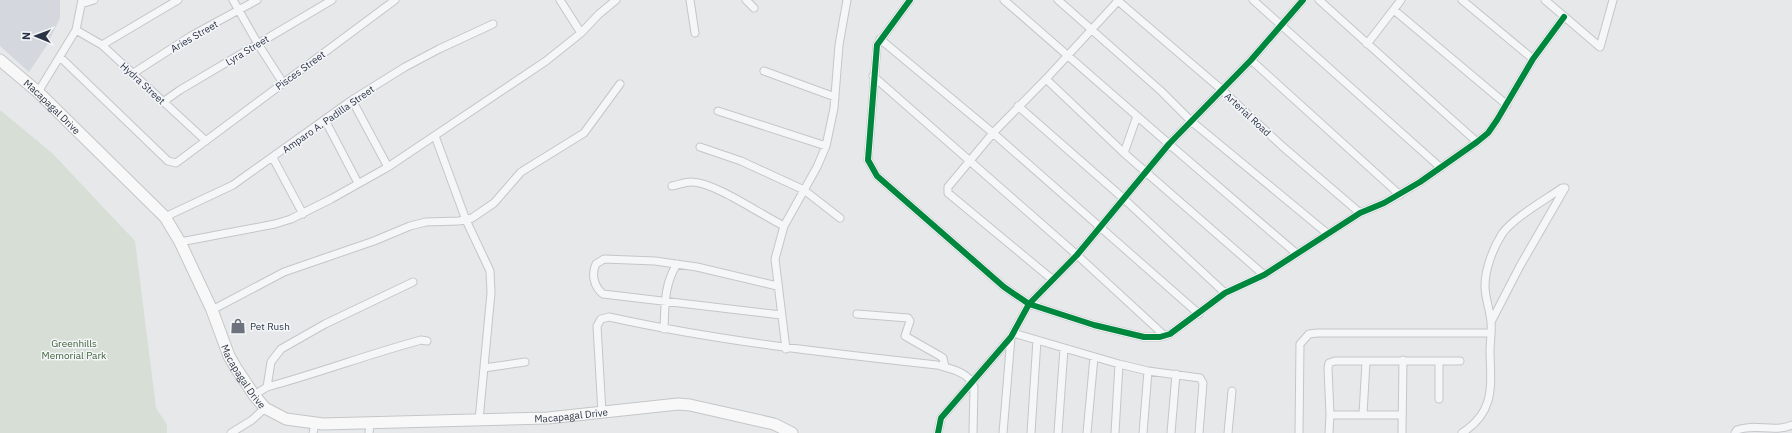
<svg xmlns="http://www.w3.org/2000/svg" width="1792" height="433" font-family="'IBM Plex Sans',sans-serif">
  <rect width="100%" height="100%" fill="#e6e8ea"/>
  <path fill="#d4d7dd" d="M0,0h60v18l-13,27 -18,27 -29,-26z"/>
  <path fill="#d6ded6" d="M0,110l52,43 83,88 21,167 11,17v8h-167z"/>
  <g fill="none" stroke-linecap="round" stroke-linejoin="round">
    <defs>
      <path id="street" d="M233,0l25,44 25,39
        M560,0l21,33
        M690,0l5,33
        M746,0l8,8
        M910,0l-33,45 -9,115 9,16 127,111 25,17 65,21 50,12h16l10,-3 55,-41 39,-18 96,-62 24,-10 36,-21 57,-40 11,-9 9,-13 36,-61 31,-42
        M1004,0l165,144 128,110
        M1058,0l103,91 30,30 137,113
        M1117,0l104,89 61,57 78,67
        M1253,0l188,168
        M1319,0l158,142
        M1462,0l71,59
        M1545,0l55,47 13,-47
        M81,4l13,-4
        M1394,10l113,95
        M76,30l26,15 104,96
        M880,39l113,94 206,181
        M1367,44l34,-44
        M102,45l76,-45
        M60,57l108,104 8,2 219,-163
        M1251,60l149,135
        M764,71l71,26
        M132,74l59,-38 66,-36
        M873,76l204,179 88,81
        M1046,79l78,74 140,122
        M38,92l38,-62 6,-30
        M352,100l36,67
        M163,102l17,-12 152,-90
        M1018,106l105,92 102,95
        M718,111l108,35
        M325,120l33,63
        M435,136l31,84 24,51 1,22 -12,127
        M700,147l41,14 63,29 36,28
        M1124,153l13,-37
        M273,158l30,56
        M672,186c6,-1 13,-4 19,-4 24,0 70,33 93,44
        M165,217l68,-32 119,-85 53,-33 34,-18 54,-25
        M180,242l95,-18 16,-5 40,-20 57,-32 158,-106 35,-28 18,-19 17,-14
        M1053,280l-105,-87v-6l45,-54 53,-54 72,-78
        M777,286l-80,-19 -42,-6 -51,-2 -8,5c-5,10 -2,23 7,30l178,21
        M212,310l72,-38 90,-31 36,-15 16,-4 33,-1 13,-3 22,-15 27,-31 63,-39 36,-49
        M857,314l51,4 2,3 -5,15 35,20 3,2 2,9
        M1491,322l29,-56 45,-78
        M664,329c1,-23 0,-45 13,-65
        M1013,333l106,31 29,7 52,7 3,5 -4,50
        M786,349l-11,-90 9,-33 33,-59 9,-21 8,-38 5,-63 8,-45
        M484,368l41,-6
        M267,387c52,-14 102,-33 154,-47l6,1
        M254,395l13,-8 4,-25 10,-13 44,-25 88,-42
        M1439,399v-38
        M602,413l-5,-87 4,-7 8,-2c109,24 218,36 328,48 14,4 32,7 37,22l-1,46
        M1363,414l3,-52
        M1330,415h72
        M231,433l21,-13 13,-12
        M313,433l2,-9
        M369,433l1,-9
        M938,433l3,-15 70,-81 18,-33 48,-49 92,-111 82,-84 52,-60
        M1003,433l8,-96
        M1031,433l6,-93
        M1058,433l6,-85
        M1087,433l7,-76
        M1115,433l4,-69
        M1143,433l5,-62
        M1171,433l5,-59
        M1228,433l4,-42
        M1299,433l1,-89 9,-10 8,-1h173
        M1329,433l1,-18 -2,-47 1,-5 6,-2h125
        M1402,433l1,-73
        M1462,433c33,-21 29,-46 28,-81 0,-10 2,-20 1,-30 -1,-12 -6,-24 -6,-36 0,-17 8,-38 17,-52 11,-16 43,-34 60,-46h3
        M1735,433l2,-3c18,-7 37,3 55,-5"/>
      <g id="secondary">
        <path id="s1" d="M0,60l38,32 127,125 15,25 32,68 17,46 7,12 18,27 11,13 21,11 37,5 225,-6 130,-14 12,1 84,19 18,9"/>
      </g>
    </defs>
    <use href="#street" stroke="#c4c6c8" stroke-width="9"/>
    <use href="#secondary" stroke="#c4c6c8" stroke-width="13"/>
    <use href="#street" stroke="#f5f6f7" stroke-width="7"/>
    <use href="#secondary" stroke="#f8f8f8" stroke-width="11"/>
    <defs>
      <path id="cycleway" d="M910,0l-33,45 -9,115 9,16 127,111 25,17 65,21 50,12h16l10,-3 55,-41 39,-18 96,-62 24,-10 36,-21 57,-40 11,-9 9,-13 36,-61 31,-42
        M938,433l3,-15 70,-81 18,-33 48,-49 92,-111 82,-84 52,-60"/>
    </defs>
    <use href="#cycleway" stroke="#f4f6f9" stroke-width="8"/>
    <use href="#cycleway" stroke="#00873e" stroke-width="6"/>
  </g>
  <defs>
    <symbol id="shop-bare" viewBox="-9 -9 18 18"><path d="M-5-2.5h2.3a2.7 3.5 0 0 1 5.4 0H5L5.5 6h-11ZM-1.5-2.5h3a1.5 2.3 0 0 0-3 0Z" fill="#6c737f" stroke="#f4f6f9" stroke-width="2.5" paint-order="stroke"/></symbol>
  </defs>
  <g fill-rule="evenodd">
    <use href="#shop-bare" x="227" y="315" width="22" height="22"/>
  </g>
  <g text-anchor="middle" stroke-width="3" stroke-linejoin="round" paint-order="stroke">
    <g font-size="10" fill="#2b3445" stroke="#f4f6f9">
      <text transform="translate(194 36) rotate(-30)" y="4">Aries Street</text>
      <text transform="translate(247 50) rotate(-31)" y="4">Lyra Street</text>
      <text transform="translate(300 70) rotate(-36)" y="4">Pisces Street</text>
      <text transform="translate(143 83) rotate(43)" y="4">Hydra Street</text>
      <text dy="4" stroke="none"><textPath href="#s1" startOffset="70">Macapagal Drive</textPath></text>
      <text transform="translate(1248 114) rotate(43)" y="4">Arterial Road</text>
      <text transform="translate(328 119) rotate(-35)" y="4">Amparo A. Padilla Street</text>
      <text dy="4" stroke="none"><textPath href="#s1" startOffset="406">Macapagal Drive</textPath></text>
      <text dy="4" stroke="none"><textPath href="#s1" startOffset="754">Macapagal Drive</textPath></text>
    </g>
    <g font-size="10" fill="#2b3445" stroke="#f4f6f9" text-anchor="start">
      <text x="250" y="330">Pet Rush</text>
    </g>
    <g font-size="10" fill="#3f6138" stroke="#f4f6f9">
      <text x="74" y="347">Greenhills<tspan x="74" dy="12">Memorial Park</tspan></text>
    </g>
  </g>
  <g transform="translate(36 36) rotate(271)" stroke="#f4f6f9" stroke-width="3" paint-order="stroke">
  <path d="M0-3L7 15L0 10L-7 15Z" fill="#2b3445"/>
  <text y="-6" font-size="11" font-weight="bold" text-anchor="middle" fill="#2b3445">N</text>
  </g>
</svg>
